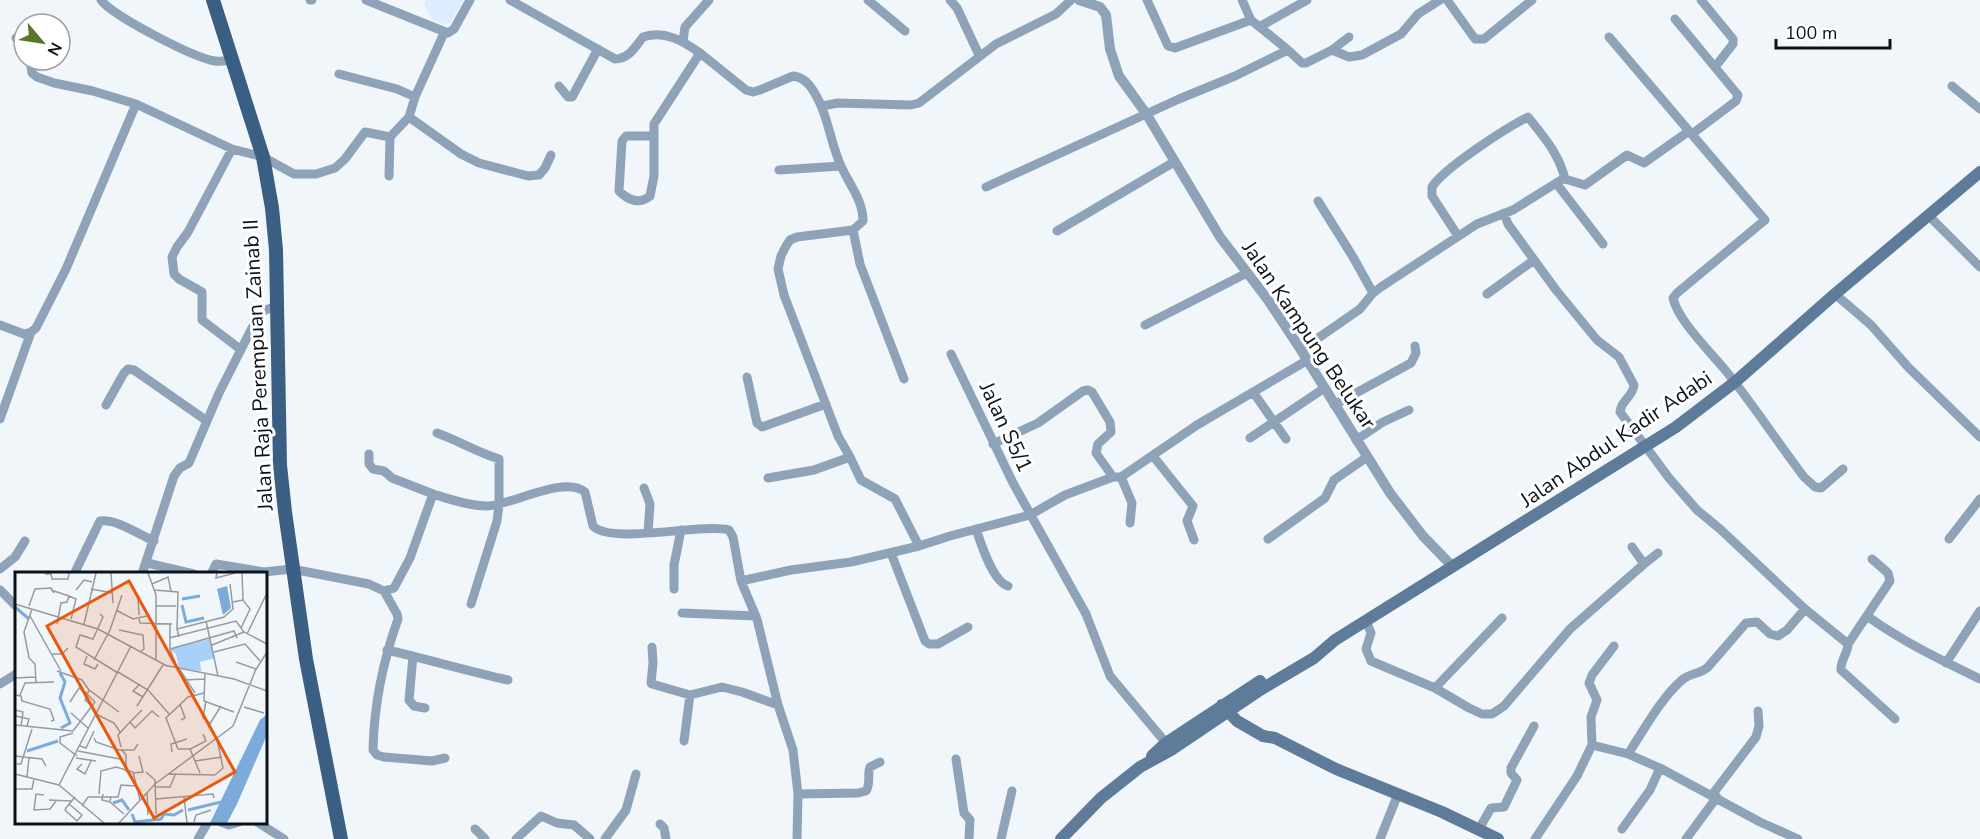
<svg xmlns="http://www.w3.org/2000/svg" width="1980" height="839" font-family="'Nunito Sans',sans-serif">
  <rect width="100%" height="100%" fill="#f1f6fa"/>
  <path fill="#ddedff" d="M426,0h37l-13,23 -6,1 -12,-5 -8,-15z"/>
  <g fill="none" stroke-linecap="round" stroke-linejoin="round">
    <path stroke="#8fa3b8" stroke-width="9" d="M101,0c12,16 93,58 114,61 7,1 12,0 18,-2
      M310,0h2
      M366,0l82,33 6,-4 16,-29
      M510,0l105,59c14,0 20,-12 28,-22 22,-7 40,4 57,16l-46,71v52l-4,20c-11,9 -22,4 -31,-5l3,-50 4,-5h27
      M868,0l37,31
      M950,0l7,8 22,47
      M1147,0l21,46 7,2 76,-28
      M1447,0l28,39h9l48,-39
      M1701,0l32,39v5l-18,23
      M1675,19l63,76 -2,6 -44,33
      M1261,26l46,-26
      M444,33l-29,64 -6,20 52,37 18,9 49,13 11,-1 6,-7 6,-13
      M1609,37l80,94
      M16,38l8,4
      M683,41l2,-14 24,-27
      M1288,50l14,13h4l26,-13 17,7 13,-2 39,-21 17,-20 22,-14
      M1332,50l17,-13
      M700,53l46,37 7,2 7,-2 33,-14c10,1 16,7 21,16 14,22 16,50 27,74 8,18 22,34 22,55l-10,9
      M30,60l2,13 5,4 17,6 39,8 43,13 96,45 31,8 31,17h22l19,-6 10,-9 20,-27 25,5
      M339,74l58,15 18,8
      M559,86l9,11h4l26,-48
      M1952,86l28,23
      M822,106l16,-3 73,2 8,-2 77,-59 60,-30 15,-14
      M232,149l-44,83 -11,15 -5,10 2,17 5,5 23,13v28l38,29
      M779,170l62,-4
      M389,176l1,-39 19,-20
      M1556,183l47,61
      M986,187l193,-88 56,-23 53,-26 -37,-30 -9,-20
      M1318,201l35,56 20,36
      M1504,213l4,11 48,66 41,50 22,17 15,28c-1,12 -13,15 -14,27l49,66 28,32 23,19 85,80 43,35c0,9 -8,17 -7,26l54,49
      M1929,216l51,51
      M1057,231l117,-69
      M1458,236l-26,-40v-9c12,-19 74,-59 96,-70 16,20 31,37 37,62
      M1487,294l47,-34
      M1835,294l36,31 37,42 72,70
      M0,325l24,9 7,-2
      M1145,325l102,-52
      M1301,350l59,-41 13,-16 8,-6 96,-63 36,-14 48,-30 4,-1 20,6 42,-30 17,8 45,-32 76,89 -88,73 -4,5c5,24 42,58 57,78 26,33 49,68 74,101l11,10 6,1 22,-19
      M951,354l62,129 73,131 24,62 56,67
      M747,377l10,46 5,4 64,-23
      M1253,392l33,47
      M106,405l18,-32 4,-4 6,1 73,51
      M1334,405l77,-42 5,-10 -1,-7
      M0,419l31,-87 5,-4 30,-59 70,-165
      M437,433c22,8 40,19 62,26v46l-2,16 -26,83
      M1250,438l73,-49
      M1356,440l27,-18 26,-12
      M993,444l45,-21 45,-32 5,-1 4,2 18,30 1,10 -13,12 -2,9 17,24
      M369,454v10l4,5 11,2 8,7 41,16
      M1153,456l40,50 -6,15 7,19
      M850,457l11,23 34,19 24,47
      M1121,477l11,26 -2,20
      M768,478l46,-8 36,-13 -12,-21 -54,-141 -6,-26 3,-13 5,-10 4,-6 7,-3 56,-7 7,34 44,115
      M644,488l6,16 -2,29
      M976,529c5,15 17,53 32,57
      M1268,539l57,-41 9,-18 33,-23
      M1949,539l31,-40
      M891,553l34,88 4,3h9l30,-17
      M147,563l47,11
      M1644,564l14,-11
      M0,569l15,-12 10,-16
      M76,570l24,-49c17,-2 38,13 54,20
      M142,574l32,-98 6,-8 9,-5 30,-70 39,-77 5,-5 13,-5
      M211,574l5,-10 48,8 28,-3 77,15 15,7 13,23 1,5c-15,42 -24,86 -25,131l4,5 7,2 48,4 13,-3
      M741,581l50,-11 60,-8 68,-16 31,-10 80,-21 35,-20 48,-18h8l76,-52 109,-64
      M674,589v-24l7,-35
      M0,590l16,16
      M384,591l10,-3 16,-30 23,-64c16,5 36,12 54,12 25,-1 77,-31 98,-14l8,34c18,19 107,-3 136,4l4,7 8,44 16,38 21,86 15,45 5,44 -1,45
      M682,613l74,3
      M1867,616c38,27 72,43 113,63
      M1366,621l5,12 -5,16 5,12 64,27 34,20 13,6h10l12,-8 66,-77 74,-65 -12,-17
      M1848,644l42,-63 -2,-8 -16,-14
      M652,647l1,16 -2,20 1,1 38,11 32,-8 20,5 36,13
      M387,650c40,9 80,21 121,30
      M413,656l-4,44 5,6 11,2
      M1946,663l34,-52
      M0,684l16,-10
      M1435,688l67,-70
      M684,741l6,-46
      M1592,745l-1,-28 6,-17 -8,-17 3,-8 22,-29
      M956,759l8,54 6,7 -1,19
      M1660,768l100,54 38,17
      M798,794l60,-1 8,-2c5,-7 1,-16 4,-24l10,-5
      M1712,795l44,-58 3,-11 -1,-15
      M221,822l8,3 10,-3
      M257,822l27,17
      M660,824l4,4 2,11
      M475,829l10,10
      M1479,829l12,-21 13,-1 13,-27 -6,-7v-5l23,-42
      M1622,829l28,-39 10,-22 -32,-14c16,-24 33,-56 54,-74 8,-7 19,-6 26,-13l38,-44 11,-1 13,12 8,2 9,-6 18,-21
      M198,839l10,-17
      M516,839l25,-23 16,7 17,2 16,14
      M605,839l21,-29 10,-36
      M1001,839l11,-48
      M1380,839l18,-45
      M1535,839l42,-63 15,-31 36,9
      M1686,839l31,-42"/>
    <path stroke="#8fa3b8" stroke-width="10" d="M1079,0l21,7 6,8 4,34 9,27 28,39 73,122 48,63 33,50 89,143 33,43 30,31"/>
    <path stroke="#5e7b99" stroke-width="12" d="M1222,705l15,16 26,15 12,2 61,31 106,43 56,27
      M1152,756l14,-13 94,-62
      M1061,839l40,-41 39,-31 31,-17 89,-60 54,-32 21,-18 341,-213 59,-45 100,-88 145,-122"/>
    <path stroke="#3a5f83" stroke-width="14" d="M213,0l50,157 9,51 4,42 4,215 5,47 21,147 35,180"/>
  </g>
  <g text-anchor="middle" stroke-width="6" stroke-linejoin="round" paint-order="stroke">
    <g font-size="21" fill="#0b131a" stroke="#fff">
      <text transform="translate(1309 335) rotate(56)" y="7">Jalan Kampung Belukar</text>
      <text transform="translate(258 365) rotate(-93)" y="7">Jalan Raja Perempuan Zainab II</text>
      <text transform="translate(1006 427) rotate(65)" y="7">Jalan S5/1</text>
      <text transform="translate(1616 439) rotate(-34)" y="7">Jalan Abdul Kadir Adabi</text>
    </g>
  </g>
  <g transform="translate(15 572)">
    <rect width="252" height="252" fill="#f1f6fa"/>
    <path d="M195,67l5,19 -15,4 1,9 -22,-3 -3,-14 -6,-5z" fill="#a7d0f9"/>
    <path d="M212,14l4,22 -8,7 -6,-26zM252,142v21l-30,69 -10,19h-17l50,-103z" fill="#7cabda"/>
    <path fill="none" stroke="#7cabda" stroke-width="3" d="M167,27l18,-3M167,33l4,17 18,-4M0,35l14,12M45,101l5,9 -5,16 10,25 -9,5M12,179l31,-10M98,231l9,-3 7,10M173,238l33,-8M117,242l3,8 26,-3 3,-5 10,1 9,-5"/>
    <path fill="none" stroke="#959ba0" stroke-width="1.5" d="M96,1l2,30M133,1l8,22v66M202,1l-1,5 19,-5M227,1l1,27M30,2h6l1,5h16l1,-6M137,12l16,-7 3,14M76,17l22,4M36,18l18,6M61,18l8,-10 8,2M139,18l24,2 -1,37M123,25l1,18M218,30l10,-2 7,9 -9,19M0,32l83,25 69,37M14,34l6,-17 16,-1 3,5M141,34h20M17,37l-8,23 5,26 6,6 1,19M101,38l17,9 14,-3M85,42l3,3 -10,22 -13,-4 -4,12 42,26M15,44l31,55M124,47l1,4 32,1M191,49l12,55M42,52l4,-21 6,-1 2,-6 7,3 -5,20M69,52l12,-51M155,52v25l8,21M104,58l24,5 1,14 -3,2M232,62l20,-41M164,65l-2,-8 47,-12 9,-8 -3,-25M154,66l67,-17 8,11 23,12M197,73l32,-13M155,77l64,-18 3,7M199,80l31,-8 15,17M37,82h10l6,-6M72,84l-3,8 11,5 3,-5M79,88l16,-30 12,-35M221,90l20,7M149,93l70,14 33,12M165,98l15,23M42,99l25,9 7,10M240,99l12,-19M103,100l30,18 22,25M190,102l-1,27 30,11M0,106l20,-1M169,108l21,-1M125,112l-7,7 10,6M0,123l6,1 1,5 28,8 4,11 -3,1M5,123l5,-12 29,-1M191,129l-3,17 7,5M55,130l9,-14 9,6M165,132l5,14 -4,2M77,134l-7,-6 4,-10 30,22M122,134l26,-41M229,135l20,6M0,138l8,2 -2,14M127,138l-12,12 5,6 17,-17 7,6M56,141l17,15M81,142l18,9 6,9M1,144l13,3 -2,7M0,153l58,6M193,155l13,-21M58,159l22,-29 -7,-7M58,161l-13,4v6l17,13M79,166l2,4 23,8h15l4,-6M65,174l6,2 8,-17M106,175l-3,-12 12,-13M106,177l5,6v17M175,177h-12l-12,-31 22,-21 16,-4M63,179l42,8M157,180l-1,-8 16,-5M0,184l27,3 4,7M61,186l20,3M180,189l27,-4M2,192h4l11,-35M67,192l-5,5 8,5 6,-13M131,200l9,8 1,34M118,201l10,-1 -4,-16M185,201l-10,-24 16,-8 -3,-7M0,202l44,11 45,38M153,202l47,1M200,203l8,-7 -6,-29M12,205l2,-19M44,213l72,-139M141,215h14l5,-12M0,217h17l2,-10M132,220l1,23M84,222l2,-23 15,-4 17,5 7,28M88,222l-1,6 8,2 1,-6M29,223l-8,-1 -2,16 16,-1 6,-8M169,225l3,26M141,227l57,-5 1,4M34,228l22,1M95,230l14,12M54,232l13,11 -5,6 -12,-11 1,-2 9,-11M67,234l6,-9h30l3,-12 15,1M179,250l2,-7 15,-5M104,251l36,-39 78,-58 23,-57"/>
    <path fill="#e8590c" fill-opacity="0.15" stroke="#e8590c" stroke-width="3" d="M114,9l106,191 -81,46 -107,-192z"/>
    <rect width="252" height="252" fill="none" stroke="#0b131a" stroke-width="3"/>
  </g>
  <g transform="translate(42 42) rotate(119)"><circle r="28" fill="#ffffff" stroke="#9da1a3" stroke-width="1.5"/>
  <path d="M0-4.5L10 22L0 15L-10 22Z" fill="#57752b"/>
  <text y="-9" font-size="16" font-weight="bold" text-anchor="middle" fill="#0b131a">N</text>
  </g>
  <path d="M1776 39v9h114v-9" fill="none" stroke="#0b131a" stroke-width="3"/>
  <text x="1785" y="39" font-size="18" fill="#0b131a" stroke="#ffffff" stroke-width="4.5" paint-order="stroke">100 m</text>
</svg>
